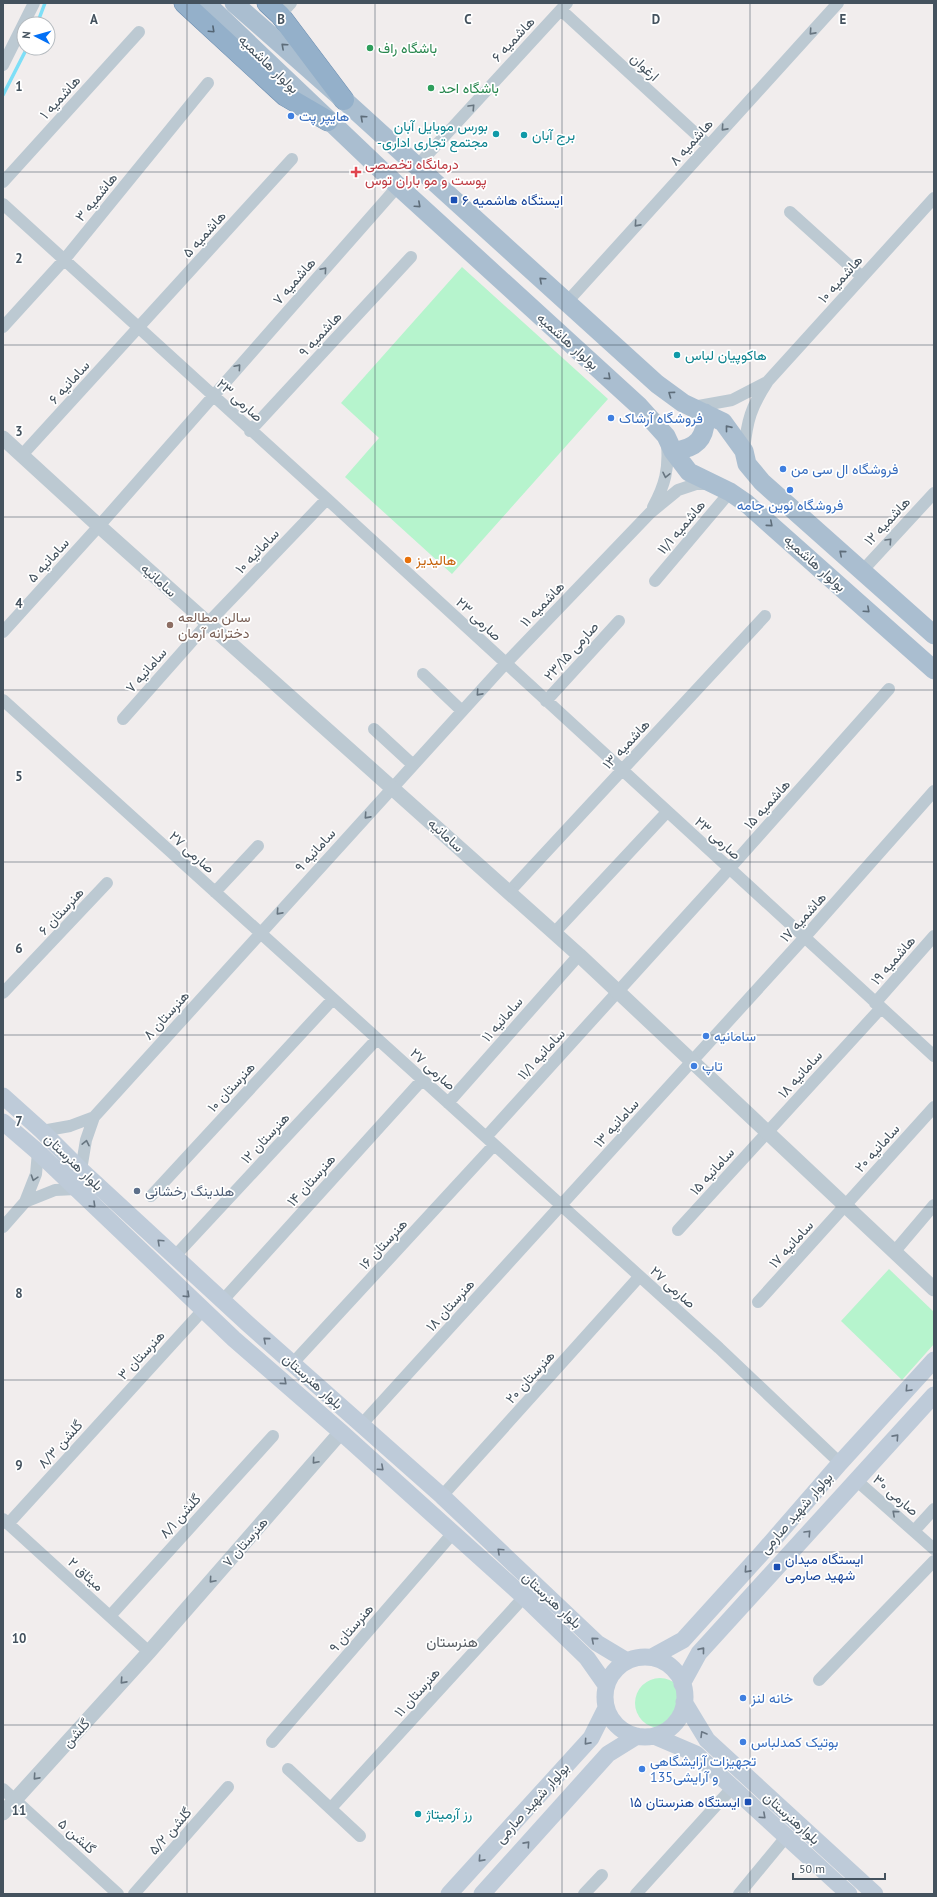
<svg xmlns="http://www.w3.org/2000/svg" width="937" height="1897" font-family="'PT Sans',Vazirmatn,sans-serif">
  <rect width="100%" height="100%" fill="#f1eded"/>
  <path fill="#b6f4cd" d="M462,267l146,132 -156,175 -107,-97 34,-39 -38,-35z
    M889,1269l45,43v32l-32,36 -61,-59z
    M635 1703a25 25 0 1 1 50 0a25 25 0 1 1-50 0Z"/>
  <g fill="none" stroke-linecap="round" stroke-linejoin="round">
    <path stroke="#7edff7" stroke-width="3.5" d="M37,24l8,-21
      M3,95l24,-47"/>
    <defs>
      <path id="trunk" d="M184,3l101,93 43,25
        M267,3l13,12 64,85"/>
    </defs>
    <use href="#trunk" stroke="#6a8caf" stroke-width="21"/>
    <path stroke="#bcc9d2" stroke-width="12" d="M561,10l147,135
      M280,15l11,-12
      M3,65l31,-62
      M417,166l150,-163
      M3,182l136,-150
      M3,204l324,295 607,557
      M790,212l72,65
      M567,302l271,-299
      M3,327l61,-67 144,-177
      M693,407l39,-7 35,-18
      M250,431l161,-174
      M744,451c3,-31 7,-44 24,-70l166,-183
      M22,455l270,-296
      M653,507c12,-22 16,-38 14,-62
      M863,570l71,-77
      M655,581l75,-89
      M3,632l96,-106 299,-340
      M423,674l39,37
      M3,700l716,648 121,115
      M546,701l73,-80
      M123,719l85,-96 119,-124
      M374,729l39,36
      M215,892l43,-46
      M509,892l256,-276
      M554,933l113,-121
      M3,993l104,-110
      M875,1003l59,-67
      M448,1103l131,-148
      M42,1131l28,-5 24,-9
      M486,1137l243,-268 160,-180
      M81,1170l5,-30 8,-23 411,-453 145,-151 28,-23 18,-6h14
      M151,1196l182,-197
      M25,1202l30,-12 21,-1
      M3,1227l22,-25 11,-28 2,-22
      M678,1230l203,-222
      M895,1251l39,-46
      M175,1256l202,-217
      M223,1300l199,-220
      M758,1302l176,-195
      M293,1363l201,-218
      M362,1424l442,-486 130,-147
      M856,1480l78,69
      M442,1496l197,-219
      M3,1519l146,133
      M8,1524l195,-214
      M914,1531l20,-22
      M110,1616l163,-180
      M819,1680l115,-119
      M272,1742l181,-209
      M288,1769l72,67
      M3,1789l115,105
      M331,1808l193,-211
      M134,1894l94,-107
      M584,1894l18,-19
      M636,1894l96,-106
      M739,1894l47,-57"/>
    <path stroke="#bcc9d2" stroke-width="15" d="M3,438l96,88 480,429 355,334
      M3,1813l146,-161 192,-220"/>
    <path stroke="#becbd9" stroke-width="17" d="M3,1096l39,35 39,39 167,154 194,172 155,147 30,18
      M3,1122l35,30 196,187 107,93 183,165 63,61 19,27
      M652,1657l31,-17 78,-86 79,-91 94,-103
      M605 1697a40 40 0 1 1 80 0a40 40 0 1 1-80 0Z
      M682,1684l17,-31 235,-258
      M684,1702l23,38 168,154
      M654,1736l42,18 153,140
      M449,1894l142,-156 15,-30
      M482,1894l126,-140 29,-18"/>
    <path stroke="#aabed0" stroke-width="19" d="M206,3l192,183 241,220 27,30 7,15 16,21 41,20 16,11 188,167
      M234,3l110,97 313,284 26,19 40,19 21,29 3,13 15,18 172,153
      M673,451c24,-2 34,-14 32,-38"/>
    <use href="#trunk" stroke="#94b0ca" stroke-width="20"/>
  </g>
  <defs><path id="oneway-chevron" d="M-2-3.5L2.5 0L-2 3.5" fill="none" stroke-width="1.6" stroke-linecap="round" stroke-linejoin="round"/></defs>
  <use stroke="#546574" href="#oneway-chevron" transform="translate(212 30) rotate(43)"/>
  <g stroke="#687681">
    <use href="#oneway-chevron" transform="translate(812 32) rotate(132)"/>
    <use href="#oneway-chevron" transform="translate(472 107) rotate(-47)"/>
    <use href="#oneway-chevron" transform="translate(724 128) rotate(132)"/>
    <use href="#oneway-chevron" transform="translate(637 224) rotate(132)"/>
    <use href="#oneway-chevron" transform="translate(324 270) rotate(-49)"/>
    <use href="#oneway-chevron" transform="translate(238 367) rotate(-49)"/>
    <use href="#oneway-chevron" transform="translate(666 475) rotate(102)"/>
    <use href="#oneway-chevron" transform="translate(889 541) rotate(-47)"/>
    <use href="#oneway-chevron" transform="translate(479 693) rotate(132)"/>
    <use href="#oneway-chevron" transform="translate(367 816) rotate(132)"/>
    <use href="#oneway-chevron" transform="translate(279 912) rotate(132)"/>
    <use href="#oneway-chevron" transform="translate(86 1143) rotate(-78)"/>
    <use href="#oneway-chevron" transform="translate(34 1178) rotate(108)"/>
    <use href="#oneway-chevron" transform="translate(315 1461) rotate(131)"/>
    <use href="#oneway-chevron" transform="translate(895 1513) rotate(-138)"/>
    <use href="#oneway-chevron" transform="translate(212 1580) rotate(131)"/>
    <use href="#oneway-chevron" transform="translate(123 1681) rotate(132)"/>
    <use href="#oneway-chevron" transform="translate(36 1777) rotate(132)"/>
  </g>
  <g stroke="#5e6d7a">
    <use href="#oneway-chevron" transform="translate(284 46) rotate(-138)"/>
    <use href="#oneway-chevron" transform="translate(363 118) rotate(-138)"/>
    <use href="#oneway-chevron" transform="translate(418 205) rotate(42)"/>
    <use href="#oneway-chevron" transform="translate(542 280) rotate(-138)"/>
    <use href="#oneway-chevron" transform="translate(608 377) rotate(42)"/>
    <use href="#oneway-chevron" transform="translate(671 394) rotate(-144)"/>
    <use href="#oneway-chevron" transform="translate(728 428) rotate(-129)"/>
    <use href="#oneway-chevron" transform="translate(770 524) rotate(41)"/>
    <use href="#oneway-chevron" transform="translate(842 553) rotate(-139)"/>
    <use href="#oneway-chevron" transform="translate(867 610) rotate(42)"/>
  </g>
  <g stroke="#697683">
    <use href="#oneway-chevron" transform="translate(93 1205) rotate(44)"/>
    <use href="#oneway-chevron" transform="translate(160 1242) rotate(-137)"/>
    <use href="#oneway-chevron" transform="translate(187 1295) rotate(44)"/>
    <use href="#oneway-chevron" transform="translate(266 1340) rotate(-139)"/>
    <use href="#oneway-chevron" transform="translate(284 1382) rotate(41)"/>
    <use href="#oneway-chevron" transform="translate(908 1389) rotate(133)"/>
    <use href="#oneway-chevron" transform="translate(896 1437) rotate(-48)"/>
    <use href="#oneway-chevron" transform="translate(381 1468) rotate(42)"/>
    <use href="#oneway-chevron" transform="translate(808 1533) rotate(-47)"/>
    <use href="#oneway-chevron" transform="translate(500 1551) rotate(-137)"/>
    <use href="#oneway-chevron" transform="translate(747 1570) rotate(132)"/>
    <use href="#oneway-chevron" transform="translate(594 1640) rotate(-139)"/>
    <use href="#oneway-chevron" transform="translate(702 1650) rotate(-51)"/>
    <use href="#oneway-chevron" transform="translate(703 1734) rotate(-121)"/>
    <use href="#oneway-chevron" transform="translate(587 1742) rotate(131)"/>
    <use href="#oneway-chevron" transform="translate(763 1816) rotate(42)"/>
    <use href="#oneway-chevron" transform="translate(527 1844) rotate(-48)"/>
    <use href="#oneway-chevron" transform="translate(481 1859) rotate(132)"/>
  </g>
  <path fill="none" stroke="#44525e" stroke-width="1" stroke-opacity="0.55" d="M187,3v1891M375,3v1891M562,3v1891M750,3v1891M3,172h931M3,345h931M3,517h931M3,690h931M3,862h931M3,1035h931M3,1207h931M3,1380h931M3,1552h931M3,1725h931"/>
  <g fill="#2e9e5b" stroke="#fff" stroke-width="1.5">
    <circle cx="370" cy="48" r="4"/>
    <circle cx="431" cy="88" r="4"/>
  </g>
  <g fill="#3f7fe0" stroke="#fff" stroke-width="1.5">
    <circle cx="291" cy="116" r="4"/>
    <circle cx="611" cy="418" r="4"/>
    <circle cx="783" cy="469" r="4"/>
    <circle cx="790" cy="490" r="4"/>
    <circle cx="706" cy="1036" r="4"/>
    <circle cx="694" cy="1066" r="4"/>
    <circle cx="743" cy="1698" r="4"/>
    <circle cx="743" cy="1742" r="4"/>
    <circle cx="642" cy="1769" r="4"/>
  </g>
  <g fill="#0f9aa8" stroke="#fff" stroke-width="1.5">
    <circle cx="496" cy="134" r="4"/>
    <circle cx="524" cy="135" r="4"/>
    <circle cx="677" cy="355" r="4"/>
    <circle cx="418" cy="1814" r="4"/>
  </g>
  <path fill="#e0444e" stroke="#fff" stroke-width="1.5" d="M354 166h4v4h4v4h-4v4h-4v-4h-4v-4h4z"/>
  <g fill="#1a4fb4" stroke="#fff" stroke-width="1.5">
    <rect x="450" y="196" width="8" height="8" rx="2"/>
    <rect x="773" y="1563" width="8" height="8" rx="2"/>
    <rect x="744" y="1798" width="8" height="8" rx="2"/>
  </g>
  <circle fill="#e8710a" stroke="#fff" stroke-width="1.5" cx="408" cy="560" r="4"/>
  <circle fill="#8d6e63" stroke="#fff" stroke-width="1.5" cx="170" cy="625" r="4"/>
  <circle fill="#5c6f8a" stroke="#fff" stroke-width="1.5" cx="137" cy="1191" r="4"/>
  <g text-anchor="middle" stroke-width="3.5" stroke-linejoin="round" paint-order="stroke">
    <g font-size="14" fill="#44525e" stroke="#fff">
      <text transform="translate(513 39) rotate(-47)" y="5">هاشمیه ۶</text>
      <text transform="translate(269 64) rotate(44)" y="5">بولوار هاشمیه</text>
      <text transform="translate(645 67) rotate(43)" y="5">ارغوان</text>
      <text transform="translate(60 97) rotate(-48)" y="5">هاشمیه ۱</text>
      <text transform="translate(691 142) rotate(-48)" y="5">هاشمیه ۸</text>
      <text transform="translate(96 197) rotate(-51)" y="5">هاشمیه ۳</text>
      <text transform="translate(204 234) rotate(-48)" y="5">هاشمیه ۵</text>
      <text transform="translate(840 279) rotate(-48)" y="5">هاشمیه ۱۰</text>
      <text transform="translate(294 281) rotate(-49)" y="5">هاشمیه ۷</text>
      <text transform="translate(320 334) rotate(-47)" y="5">هاشمیه ۹</text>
      <text transform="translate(568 341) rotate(42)" y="5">بولوار هاشمیه</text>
      <text transform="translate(69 382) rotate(-48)" y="5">سامانیه ۶</text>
      <text transform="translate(240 400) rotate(42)" y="5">صارمی ۲۳</text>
      <text transform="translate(887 521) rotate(-47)" y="5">هاشمیه ۱۲</text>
      <text transform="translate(681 527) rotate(-50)" y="5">هاشمیه ۱۱/۱</text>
      <text transform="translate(257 551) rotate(-46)" y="5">سامانیه ۱۰</text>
      <text transform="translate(48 560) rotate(-48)" y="5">سامانیه ۵</text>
      <text transform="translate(815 563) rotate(42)" y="5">بولوار هاشمیه</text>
      <text transform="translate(159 580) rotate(42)" y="5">سامانیه</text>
      <text transform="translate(542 604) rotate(-46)" y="5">هاشمیه ۱۱</text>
      <text transform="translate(479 619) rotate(43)" y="5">صارمی ۲۳</text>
      <text transform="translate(571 651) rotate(-48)" y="5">صارمی ۲۳/۱۵</text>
      <text transform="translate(146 670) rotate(-49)" y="5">سامانیه ۷</text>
      <text transform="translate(626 744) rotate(-47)" y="5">هاشمیه ۱۳</text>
      <text transform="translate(767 804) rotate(-48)" y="5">هاشمیه ۱۵</text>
      <text transform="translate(446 835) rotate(42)" y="5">سامانیه</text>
      <text transform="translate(718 838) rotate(42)" y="5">صارمی ۲۳</text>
      <text transform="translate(315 850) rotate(-48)" y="5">سامانیه ۹</text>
      <text transform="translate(192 852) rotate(42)" y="5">صارمی ۲۷</text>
      <text transform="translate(61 911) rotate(-47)" y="5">هنرستان ۶</text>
      <text transform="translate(803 917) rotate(-48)" y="5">هاشمیه ۱۷</text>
      <text transform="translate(893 960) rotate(-49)" y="5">هاشمیه ۱۹</text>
      <text transform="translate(166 1015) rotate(-48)" y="5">هنرستان ۸</text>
      <text transform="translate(502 1019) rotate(-49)" y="5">سامانیه ۱۱</text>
      <text transform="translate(541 1054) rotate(-48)" y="5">سامانیه ۱۱/۱</text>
      <text transform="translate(433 1069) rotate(42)" y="5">صارمی ۲۷</text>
      <text transform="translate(800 1074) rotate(-48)" y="5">سامانیه ۱۸</text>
      <text transform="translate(231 1087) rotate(-47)" y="5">هنرستان ۱۰</text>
      <text transform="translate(616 1123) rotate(-48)" y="5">سامانیه ۱۳</text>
      <text transform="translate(265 1138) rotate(-47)" y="5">هنرستان ۱۲</text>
      <text transform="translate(877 1148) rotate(-48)" y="5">سامانیه ۲۰</text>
      <text transform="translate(74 1162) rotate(44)" y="5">بلوار هنرستان</text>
      <text transform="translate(712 1171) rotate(-48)" y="5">سامانیه ۱۵</text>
      <text transform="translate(311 1180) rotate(-48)" y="5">هنرستان ۱۴</text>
      <text transform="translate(383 1244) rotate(-47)" y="5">هنرستان ۱۶</text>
      <text transform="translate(791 1244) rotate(-48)" y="5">سامانیه ۱۷</text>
      <text transform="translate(673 1287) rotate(42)" y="5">صارمی ۲۷</text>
      <text transform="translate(450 1305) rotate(-48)" y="5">هنرستان ۱۸</text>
      <text transform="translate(141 1355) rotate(-47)" y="5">هنرستان ۳</text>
      <text transform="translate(530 1377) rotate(-48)" y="5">هنرستان ۲۰</text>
      <text transform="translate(313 1381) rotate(42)" y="5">بلوار هنرستان</text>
      <text transform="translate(60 1444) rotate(-48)" y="5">گلشن ۸/۳</text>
      <text transform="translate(896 1495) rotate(41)" y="5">صارمی ۳۰</text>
      <text transform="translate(796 1513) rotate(-49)" y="5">بولوار شهید صارمی</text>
      <text transform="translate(180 1516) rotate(-48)" y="5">گلشن ۸/۱</text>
      <text transform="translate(245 1542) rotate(-49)" y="5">هنرستان ۷</text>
      <text transform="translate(86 1574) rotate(42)" y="5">میثاق ۲</text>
      <text transform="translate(552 1600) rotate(43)" y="5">بلوار هنرستان</text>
      <text transform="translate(351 1628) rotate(-49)" y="5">هنرستان ۹</text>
      <text transform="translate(417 1692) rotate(-48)" y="5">هنرستان ۱۱</text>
      <text transform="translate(76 1733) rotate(-48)" y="5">گلشن</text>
      <text transform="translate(532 1803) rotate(-48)" y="5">بولوار شهید صارمی</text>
      <text transform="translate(792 1818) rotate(42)" y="5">بلوارهنرستان</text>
      <text transform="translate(170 1831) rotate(-49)" y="5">گلشن ۵/۲</text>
      <text transform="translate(77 1836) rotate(42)" y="5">گلشن ۵</text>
    </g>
    <g font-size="14" fill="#27864d" stroke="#fff" text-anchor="start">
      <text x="378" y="53">باشگاه راف</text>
      <text x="439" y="93">باشگاه احد</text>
    </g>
    <g font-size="14" fill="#366cbe" stroke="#fff" text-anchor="start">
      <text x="299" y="121">هایپر پت</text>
      <text x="619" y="423">فروشگاه آرشاک</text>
      <text x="791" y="474">فروشگاه ال سی من</text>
      <text x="790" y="510" text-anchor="middle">فروشگاه نوین جامه</text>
      <text x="714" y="1041">سامانیه</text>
      <text x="702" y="1071">تاپ</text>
      <text x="751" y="1703">خانه لنز</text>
      <text x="751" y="1747">بوتیک کمدلباس</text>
      <text x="650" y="1766">تجهیزات آرایشگاهی<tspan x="650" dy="16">و آرایشی135</tspan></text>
    </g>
    <g font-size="14" fill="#0d838f" stroke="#fff" text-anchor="start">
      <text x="488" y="131" text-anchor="end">بورس موبایل آبان<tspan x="488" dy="16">-مجتمع تجاری اداری</tspan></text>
      <text x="532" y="140">برج آبان</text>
      <text x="685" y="360">هاکوپیان لباس</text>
      <text x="426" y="1819">رز آرمیتاژ</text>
    </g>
    <g font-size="14" fill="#be3a42" stroke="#fff" text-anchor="start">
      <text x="365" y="169">درمانگاه تخصصی<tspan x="365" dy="16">پوست و مو باران توس</tspan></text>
    </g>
    <g font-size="14" fill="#164399" stroke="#fff" text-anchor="start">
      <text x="462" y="205">ایستگاه هاشمیه ۶</text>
      <text x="785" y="1564">ایستگاه میدان<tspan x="785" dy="16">شهید صارمی</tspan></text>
      <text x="740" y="1807" text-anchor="end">ایستگاه هنرستان ۱۵</text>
    </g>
    <g font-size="14" fill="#c56008" stroke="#fff" text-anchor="start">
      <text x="416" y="565">هالیدیز</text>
    </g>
    <g font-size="14" fill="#785e54" stroke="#fff" text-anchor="start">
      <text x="178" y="622">سالن مطالعه<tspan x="178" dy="16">دخترانه آرمان</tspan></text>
    </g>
    <g font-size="14" fill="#4e5e75" stroke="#fff" text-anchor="start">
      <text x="145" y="1196">هلدینگ رخشانی</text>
    </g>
    <g font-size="15" fill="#595e64" stroke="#fff">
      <text x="452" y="1647">هنرستان</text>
    </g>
  </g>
  <g font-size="13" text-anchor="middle" font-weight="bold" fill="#44525e" stroke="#fff" stroke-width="3.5" stroke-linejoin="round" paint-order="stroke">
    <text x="94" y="24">A</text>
    <text x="281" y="24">B</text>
    <text x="468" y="24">C</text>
    <text x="656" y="24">D</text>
    <text x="843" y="24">E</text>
    <text x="19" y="91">1</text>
    <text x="19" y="263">2</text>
    <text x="19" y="436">3</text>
    <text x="19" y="608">4</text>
    <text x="19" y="781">5</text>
    <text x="19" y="953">6</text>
    <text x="19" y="1126">7</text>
    <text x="19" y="1298">8</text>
    <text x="19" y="1470">9</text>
    <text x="19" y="1643">10</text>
    <text x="19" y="1815">11</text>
  </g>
  <rect width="937" height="1897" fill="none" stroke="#44525e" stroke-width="8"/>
  <g transform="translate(36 36) rotate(276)"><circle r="19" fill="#ffffff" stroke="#b4babf"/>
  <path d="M0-3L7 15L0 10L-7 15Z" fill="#0370f5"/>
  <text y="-6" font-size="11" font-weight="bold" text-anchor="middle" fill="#44525e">N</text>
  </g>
  <path d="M793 1873v6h92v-6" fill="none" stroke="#44525e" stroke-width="2"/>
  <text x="799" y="1873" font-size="12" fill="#44525e" stroke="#ffffff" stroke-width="3" paint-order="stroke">50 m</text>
</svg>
